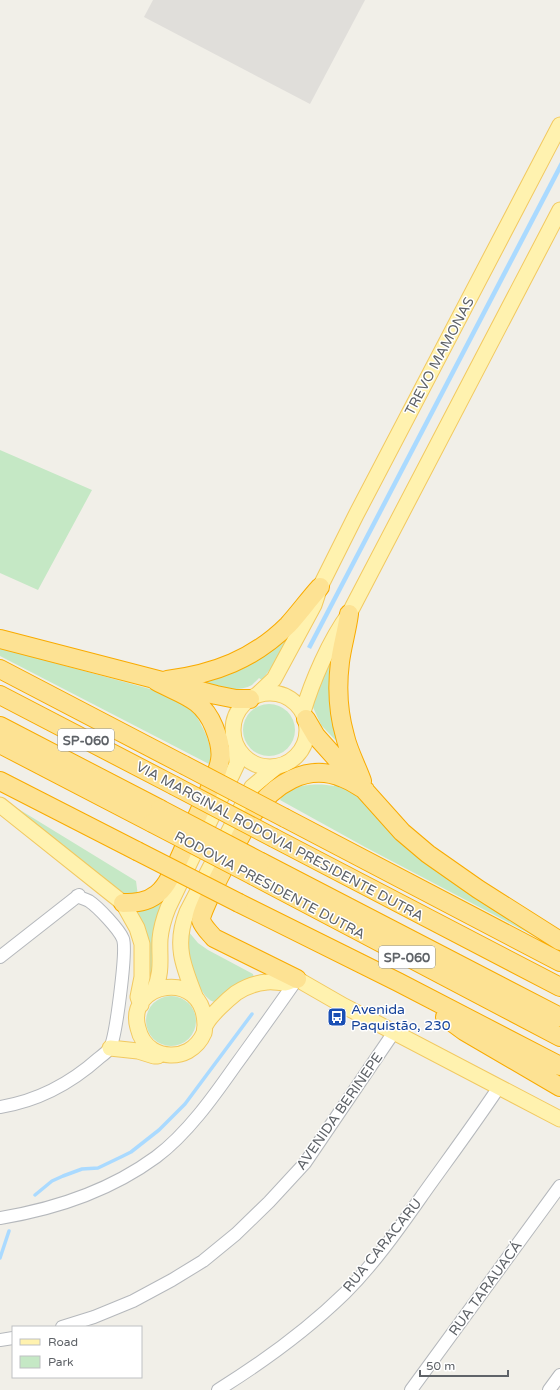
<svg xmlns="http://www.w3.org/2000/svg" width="560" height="1390" font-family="'Varela Round',sans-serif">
  <rect width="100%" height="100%" fill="#f1efe8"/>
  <path fill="#e0deda" d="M153,0h212l-55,104 -166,-87z"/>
  <path fill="#c5e8c5" d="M0,450l92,40 -54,100 -38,-17z
    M288,632c0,15 -17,36 -26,48l-3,-2c-2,2 -5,5 -7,7 -14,8 -40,4 -52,-4z
    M0,648l172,47 11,5 16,16 -2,1c7,13 18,32 12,47l-209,-108z
    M331,659l13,90 -23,-24 -9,-20z
    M243 730a26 26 0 1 1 52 0a26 26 0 1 1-52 0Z
    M336,781l9,4 214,164 -194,-102 -85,-47c8,-17 39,-17 54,-14z
    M7,802l129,79 2,15 -12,-1 -10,-6z
    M163,899l-7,21 -3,51 -4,7 -7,-55 -4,-11z
    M188,931l10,12 10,7 45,24 1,4 -38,24c-13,1 -27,-36 -28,-46 -1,-8 0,-17 0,-25z
    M146 1021a25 25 0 1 1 50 0a25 25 0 1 1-50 0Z"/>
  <path fill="#aadaff" d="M560,162v10l-249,477 -4,-2z"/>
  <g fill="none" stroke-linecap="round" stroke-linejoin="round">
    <path stroke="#aadaff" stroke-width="3.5" d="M35,1195l17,-14 11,-5 19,-7 16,-1 25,-12 8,-4 28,-22 26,-26 67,-90
      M0,1258l9,-27"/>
    <defs>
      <path id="minor" d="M0,957l79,-62
        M0,1107c37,-6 71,-24 99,-49 4,-3 9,-7 11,-10 6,-12 17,-97 13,-109 -4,-10 -25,-32 -34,-38 -4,-2 -8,-3 -12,-5
        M0,1218c55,-9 111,-28 156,-61 31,-23 58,-61 79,-91 21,-29 42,-58 62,-87
        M62,1327l32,-10 39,-16 39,-21 31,-19 33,-27 33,-32 36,-39 89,-131
        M0,1340l13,-2
        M218,1390c45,-28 89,-60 127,-97 30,-30 55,-66 79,-100 25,-35 51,-70 75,-106
        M411,1390l149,-204
        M549,1390l11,-15"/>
      <path id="major" d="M233 730a37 37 0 1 1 74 0a37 37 0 1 1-74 0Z
        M257,695l17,-16 40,-74 6,-18 36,-72 204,-390
        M303,712c9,-31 27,-72 46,-98l211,-404
        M0,805l123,98 14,25 5,16v33l-4,20 3,8
        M154,991c9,-21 5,-31 6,-52 1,-11 4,-21 8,-31l69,-144 -1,-18
        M195,996c-12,-30 -21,-52 -8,-84l65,-125 24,-20
        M205,1025c-1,-58 -80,-43 -67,3 2,9 7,17 15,22 10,6 24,7 35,1 7,-4 13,-11 16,-18 1,-3 0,-7 2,-9 5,-9 21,-24 30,-31 9,-6 20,-10 31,-11 6,-1 12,1 18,1 4,-1 8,-3 12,-4l47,27 216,113
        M110,1048l28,3 16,5h4"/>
      <path id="highway" d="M349,614c-2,16 -7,32 -9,48 -3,24 -2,50 5,74 3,14 12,31 17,45
        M0,639l216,56 20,4h14
        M0,669l184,96
        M167,680c47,-6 87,-21 121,-55 11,-12 21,-26 32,-38
        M0,695l173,90
        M306,719l10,17 86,96 26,22 50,35 82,52
        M0,726l160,83
        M0,744l152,79
        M0,781l137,70
        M285,818l275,144
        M274,838l286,149
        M261,862l299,155
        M254,876l306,161
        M123,903c13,0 24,-1 34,-9 5,-4 10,-11 13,-17 12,-21 20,-45 30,-67 6,-14 18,-36 20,-50 2,-11 -2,-23 -6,-33 -12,-30 -33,-32 -58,-46
        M239,903l159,79 162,84
        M297,979l-83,-41c-4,-5 -11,-11 -13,-18 -2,-8 44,-92 52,-106 20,-29 54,-52 90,-36 8,3 15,8 22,12
        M445,1017l19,14 96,56"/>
    </defs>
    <use href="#minor" stroke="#b5b8bc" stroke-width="14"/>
    <use href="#major" stroke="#f2c960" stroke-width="17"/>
    <use href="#highway" stroke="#f9ab00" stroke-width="20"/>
    <use href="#minor" stroke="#fff" stroke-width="12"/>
    <use href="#major" stroke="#fff2af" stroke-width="15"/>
    <use href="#highway" stroke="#fde293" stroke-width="18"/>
    <defs>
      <path id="highway-bridge" d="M184,765l101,53
        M173,785l101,53
        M160,809l101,53
        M152,823l102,53
        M137,851l102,52"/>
    </defs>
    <use href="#highway-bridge" stroke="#f9ab00" stroke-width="20" stroke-linecap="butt"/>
    <use href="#highway-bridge" stroke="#fde293" stroke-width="18"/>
  </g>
  <defs>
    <symbol id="bus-square" viewBox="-11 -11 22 22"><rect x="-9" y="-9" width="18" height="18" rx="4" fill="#1a4fb4" stroke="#fff"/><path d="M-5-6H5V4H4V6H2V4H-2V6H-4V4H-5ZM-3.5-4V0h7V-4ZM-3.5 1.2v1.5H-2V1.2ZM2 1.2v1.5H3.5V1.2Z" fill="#fff"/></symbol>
  </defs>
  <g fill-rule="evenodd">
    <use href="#bus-square" x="326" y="1006" width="22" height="22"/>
  </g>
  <g text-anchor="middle" stroke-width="3" stroke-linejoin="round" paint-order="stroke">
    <g fill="#fff" stroke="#8f9295" stroke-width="1">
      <rect x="58" y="729" width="56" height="22" rx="3"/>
      <rect x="379" y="946" width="56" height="22" rx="3"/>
    </g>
    <g font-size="13" font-weight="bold" fill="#5f6368">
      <text x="86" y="745">SP-060</text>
      <text x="407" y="962">SP-060</text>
    </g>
    <g font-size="14" fill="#5f6368" stroke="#fff">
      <text transform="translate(439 356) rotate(-62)" y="5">TREVO MAMONAS</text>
      <text transform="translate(280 841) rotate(28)" y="5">VIA MARGINAL RODOVIA PRESIDENTE DUTRA</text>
      <text transform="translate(270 885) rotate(28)" y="5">RODOVIA PRESIDENTE DUTRA</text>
      <text transform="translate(339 1111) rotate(-55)" y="5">AVENIDA BERINEPE</text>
      <text transform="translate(382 1245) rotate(-51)" y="5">RUA CARACARU</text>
      <text transform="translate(485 1288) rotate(-54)" y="5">RUA TARAUACÁ</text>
    </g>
    <g font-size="14" fill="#164399" stroke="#fff" text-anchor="start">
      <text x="351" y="1014">Avenida<tspan x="351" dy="16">Paquistão, 230</tspan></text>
    </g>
  </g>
  <rect x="12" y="1326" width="130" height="52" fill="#ffffff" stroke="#bfc1c3"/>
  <rect x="20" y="1339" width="20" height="6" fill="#fff2af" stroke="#bfc1c3"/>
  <text x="48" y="1346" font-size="12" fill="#5f6368">Road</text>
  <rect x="20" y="1356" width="20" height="12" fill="#c5e8c5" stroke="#bfc1c3"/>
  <text x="48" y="1366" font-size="12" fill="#5f6368">Park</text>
  <path d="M420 1370v6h88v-6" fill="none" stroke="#5f6368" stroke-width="2"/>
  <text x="426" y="1370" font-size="12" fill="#5f6368" stroke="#ffffff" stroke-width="3" paint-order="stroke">50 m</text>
</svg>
